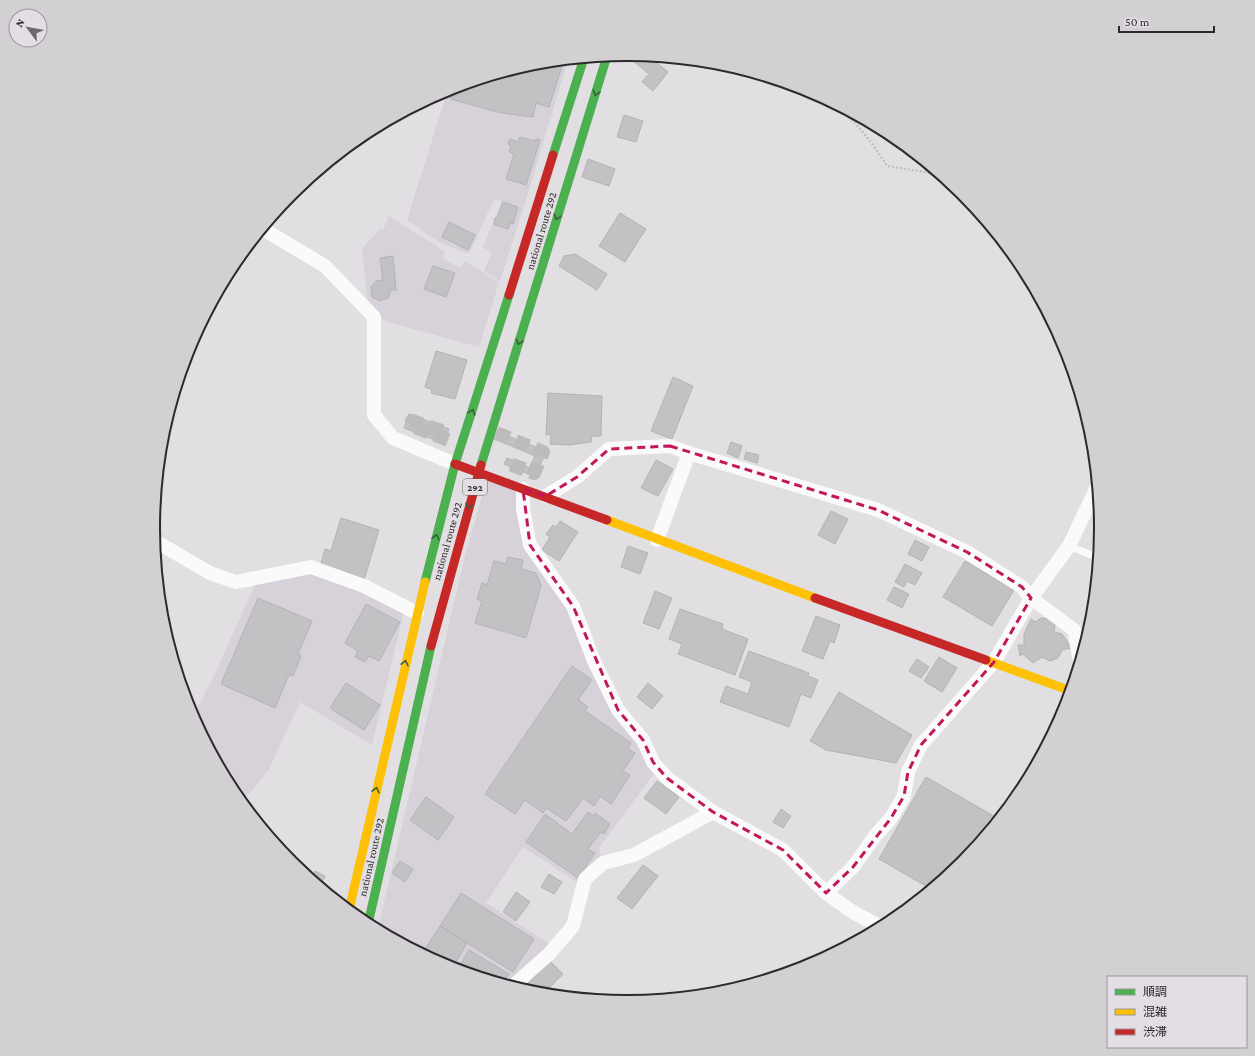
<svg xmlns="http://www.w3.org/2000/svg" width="1255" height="1056" font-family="'Crimson Pro','Noto Sans JP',serif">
  <rect width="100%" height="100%" fill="#e1dfe2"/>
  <path fill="#d7d1d9" d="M568,60l-44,146 -24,75 -16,-10 8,-18 -9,-6 19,-46 -8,-2 -24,53 -4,1 -27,-11 -32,-22 41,-131 87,-26z
    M389,216l56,36 -2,7 18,9 4,-7 34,21 -20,65 -95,-26 -5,-6 -11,-9 -6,-57 18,-20 3,1z
    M488,475l35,14v20l26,65 45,87 64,107 -59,80 4,15 -20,23 -60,-39 -37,56 69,44 -42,39 -67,-20 -68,-37 86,-369z
    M311,567l94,40 -33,138 -72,-43 -31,67 -16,21 -12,10 -8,-9 -40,-75 20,-38 45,-100z"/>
  <path fill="#c2c1c3" stroke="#b4b2b5" d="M634,55l14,1 20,16 -15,19 -11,-9 7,-8 -18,-15z
    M564,60l-15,47 -13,-4 -3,14 -32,-4 -50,-14 3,-11 81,-25z
    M624,115l19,6 -7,21 -19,-5z
    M520,137l15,4 1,-2 4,1 -14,45 -20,-6 8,-25 -5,-2 2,-7 -3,-1 2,-5 8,3z
    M588,159l27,10 -6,17 -27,-9z
    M503,202l15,5 -5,17 -3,-1 -2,6 -14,-5 1,-6 2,1z
    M620,213l26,16 -21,33 -26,-16z
    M449,222l26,13 -7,15 -26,-13z
    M575,254l32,20 -10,16 -38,-24 5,-10z
    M393,256l3,34h-5l-3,8 -8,3 -8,-4 -1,-10 5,-6 7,-1 -3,-22z
    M433,266l22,7 -9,24 -22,-8z
    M436,351l31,9 -12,39 -24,-6 1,-3 -7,-3z
    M673,377l20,9 -21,53 -21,-8z
    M548,393l54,3 -1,40h-9l-1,6 -22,3 -19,-1 1,-10 -5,1z
    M409,414l40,15 -3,8 -11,-4 -2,6 -29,-11z
    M503,434l35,14 -3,8 -35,-15z
    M731,442l11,4 -4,12 -11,-5z
    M538,448l8,4 -11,25 -7,-3z
    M746,452l13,3 -2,8 -13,-4z
    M507,458l23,10 -2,6 -24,-10z
    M656,460l17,9 -15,27 -17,-8z
    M831,511l17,8 -13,25 -17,-9z
    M341,518l38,12 -15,50 -44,-13 5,-18 6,2z
    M560,521l18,11 -19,29 -17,-11 8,-13 -4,-3 7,-9 3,2z
    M915,540l14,7 -7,14 -14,-7z
    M628,546l20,7 -8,21 -19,-7z
    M508,557l15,3 -2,9 15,4 5,13 -15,52 -51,-15 7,-22 -5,-2 5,-16 5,2 7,-24 12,3z
    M965,561l49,29 -22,36 -49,-29z
    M905,564l17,9 -7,12 -8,-4 -3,6 -9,-5z
    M894,587l15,7 -7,14 -15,-8z
    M655,591l17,7 -13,31 -16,-6z
    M258,598l54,23 -14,33 3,2 -8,20 -4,-1 -14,33 -54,-24z
    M366,604l34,18 -21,39 -10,-5 -4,6 -10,-5 3,-6 -13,-8z
    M680,609l43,15 -1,5 26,10 -13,36 -57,-21 4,-10 -13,-5z
    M816,616l24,9 -6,18 -4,-2 -7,18 -21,-8z
    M1041,618l8,1 6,6 -1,7 8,2 10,14 -10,2 -4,8 -8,3 -8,-4 -9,6 -10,-9 -3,2 -2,-11h6v-11l7,-15 4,3z
    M749,651l60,22 -1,3 10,4 -7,18 -10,-4 -12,33 -69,-25 6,-16 22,8 4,-12 -13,-5z
    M939,657l18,11 -15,24 -18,-11z
    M917,659l12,8 -8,11 -12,-7z
    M572,666l20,14 -14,20 10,7 -3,4 46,32 -3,6 7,4 -12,18 7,4 -19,29 -11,-8 -6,10 -11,-8 -17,23 -20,-13 -3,5 -18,-13 -10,14 -30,-20z
    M346,683l34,22 -16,25 -34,-22z
    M648,683l15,13 -11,13 -15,-12z
    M839,692l73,43 -16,28 -70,-13 -16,-9z
    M926,777l73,42 -36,44 -32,26 -52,-30z
    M657,781l22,16 -13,17 -22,-16z
    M426,797l28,20 -16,23 -28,-20z
    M781,809l10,7 -8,12 -10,-6z
    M588,812l6,4 1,-3 15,11 -6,10 -3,-2 -13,17 7,4 -17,25 -52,-36 19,-28 27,20z
    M400,861l13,8 -8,13 -13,-9z
    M643,865l15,11 -26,33 -15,-11z
    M315,871l10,5 -5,10 -8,-7z
    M549,874l13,8 -8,12 -13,-7z
    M516,892l14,10 -14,19 -13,-9z
    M461,893l73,46 -21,33 -73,-46z
    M440,926l27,17 -15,25 -29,-16z
    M469,950l40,24 -6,9 -26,-14 -4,5 -15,-5z
    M550,961l13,13 -20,20 -11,-2 -6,-7z"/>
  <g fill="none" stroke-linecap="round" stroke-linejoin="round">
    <path stroke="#bdbbbe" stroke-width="14" stroke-dasharray="14 7" stroke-linecap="butt" d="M496,433l47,19 -9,21 -24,-9
      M448,440l-38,-15 2,-4 36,12"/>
    <path stroke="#c1c1c2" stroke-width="2.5" stroke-dasharray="2 2" stroke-linecap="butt" d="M830,101c24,17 42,41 57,65l44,7 13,5"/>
    <path stroke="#fafafb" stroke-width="7" d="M1069,546l30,12"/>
    <path stroke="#fafafb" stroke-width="14" d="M263,229l62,37 49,51v98l19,23 62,26
      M523,489v20l7,36 43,61 21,55 24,49 25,30 10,22 14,16 46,34 70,38 43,43 27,19 28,15
      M546,496l31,-19 32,-28 61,-3 19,7 189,57 89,42 55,35 9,11 43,32 6,31
      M657,540l32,-87
      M155,541l55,32 26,9 75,-15 53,19 53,27
      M826,893l27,-26 22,-31 16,-18 13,-22 4,-24 13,-27 73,-83 37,-64 38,-52 28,-59
      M513,986l36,-32 24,-28 12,-47 18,-16 31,-8 79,-43"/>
    <path stroke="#4caf50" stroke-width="9" d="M553,155l31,-97
      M481,465l126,-409
      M425,582l30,-118 54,-169
      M368,924l63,-278"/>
    <path stroke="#ffc107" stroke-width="9" d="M607,520l208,78
      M986,660l85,31
      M349,910l76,-328"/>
    <path stroke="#c62828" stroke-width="9" d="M509,295l44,-140
      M455,464l152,56
      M815,598l171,62
      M431,646l50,-181"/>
  </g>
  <defs><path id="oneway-chevron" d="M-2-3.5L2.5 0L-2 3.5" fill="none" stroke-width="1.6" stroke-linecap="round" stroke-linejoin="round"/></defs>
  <g stroke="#395f3a">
    <use href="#oneway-chevron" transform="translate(596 93) rotate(107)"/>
    <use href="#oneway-chevron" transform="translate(557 217) rotate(107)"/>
    <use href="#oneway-chevron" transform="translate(519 342) rotate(107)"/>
    <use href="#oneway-chevron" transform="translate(472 412) rotate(-72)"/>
    <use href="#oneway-chevron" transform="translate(469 506) rotate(106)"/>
    <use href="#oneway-chevron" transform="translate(436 537) rotate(-76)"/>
    <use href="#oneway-chevron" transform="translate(405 663) rotate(-77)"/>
    <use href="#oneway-chevron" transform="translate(376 790) rotate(-77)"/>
  </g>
  <path fill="none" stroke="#c2185b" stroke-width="3" stroke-dasharray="8 5" stroke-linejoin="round" d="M670,446l208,64 89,42 55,35 9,11 -37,64 -73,83 -13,27 -4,24 -13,22 -38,49 -27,26 -43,-43 -70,-38 -46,-34 -14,-16 -10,-22 -25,-30 -45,-104 -43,-61 -7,-56 23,7 31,-19 32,-28z"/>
  <g text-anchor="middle" stroke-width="3" stroke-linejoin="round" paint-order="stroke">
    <rect fill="#e2dee3" stroke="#636063" stroke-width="1" x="463" y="479" width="24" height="16" rx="3"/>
    <g font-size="10" font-weight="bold" fill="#2c2a2c">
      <text x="475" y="491">292</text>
    </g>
    <g font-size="11" fill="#2c2a2c" stroke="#e2dee3">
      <text transform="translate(541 231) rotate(-73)" y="4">national route 292</text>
      <text transform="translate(447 541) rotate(-74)" y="4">national route 292</text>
      <text transform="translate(371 857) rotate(-77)" y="4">national route 292</text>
    </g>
  </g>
  <path d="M0 0H1255V1056H0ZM160 528a467 467 0 1 1 934 0a467 467 0 1 1-934 0Z" fill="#d3d0d4" fill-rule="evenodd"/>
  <path fill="none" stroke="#2c2a2c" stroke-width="2" d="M160 528a467 467 0 1 1 934 0a467 467 0 1 1-934 0Z"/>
  <rect x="1107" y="976" width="140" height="72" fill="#e2dee3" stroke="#99969a"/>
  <rect x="1115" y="989" width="20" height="6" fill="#4caf50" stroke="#99969a"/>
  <text x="1143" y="996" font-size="12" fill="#2c2a2c">順調</text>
  <rect x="1115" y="1009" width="20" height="6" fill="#ffc107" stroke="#99969a"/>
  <text x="1143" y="1016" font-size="12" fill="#2c2a2c">混雑</text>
  <rect x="1115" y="1029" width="20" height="6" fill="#c62828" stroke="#99969a"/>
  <text x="1143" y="1036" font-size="12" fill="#2c2a2c">渋滞</text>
  <g transform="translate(28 28) rotate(302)"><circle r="19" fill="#e2dee3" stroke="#99969a"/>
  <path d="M0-3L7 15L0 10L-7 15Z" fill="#6b696c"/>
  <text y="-6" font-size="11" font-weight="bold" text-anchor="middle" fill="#2c2a2c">N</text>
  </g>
  <path d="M1119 26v6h95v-6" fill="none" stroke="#2c2a2c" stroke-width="2"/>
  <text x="1125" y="26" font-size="12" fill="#2c2a2c" stroke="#e2dee3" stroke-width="3" paint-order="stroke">50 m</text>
</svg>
